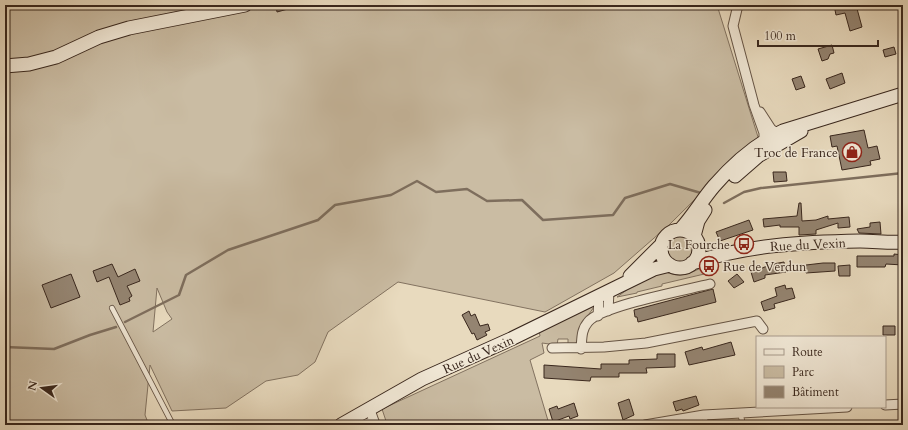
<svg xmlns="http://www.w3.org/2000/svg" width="908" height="430" font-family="Cardo,serif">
  <rect width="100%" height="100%" fill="#e8dabe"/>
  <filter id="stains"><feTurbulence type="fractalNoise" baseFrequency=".005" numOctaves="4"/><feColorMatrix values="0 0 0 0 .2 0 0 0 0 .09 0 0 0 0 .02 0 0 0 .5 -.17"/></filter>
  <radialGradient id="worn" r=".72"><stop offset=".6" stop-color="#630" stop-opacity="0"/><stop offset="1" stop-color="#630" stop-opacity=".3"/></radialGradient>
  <path fill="#cabca3" stroke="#827260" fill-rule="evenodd" d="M5,5h712l41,132 -89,88 -55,48 -69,39 -147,-30 -70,50 -13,30 -17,13 -32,6 -40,27 -54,3 -22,-46 -5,50 4,10h-144zM157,288l10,24 5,7 -19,13z
    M665 249a14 14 0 1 1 28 0a14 14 0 1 1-28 0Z
    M710,265l6,1 1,5 -55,13v2l-25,6v1l-20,4c13,-9 30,-24 46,-25 6,0 12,4 18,3 11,-1 19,-8 29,-10z
    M596,304l-9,13 -11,26 -8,3v-7h-10l-1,6 -15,-2 2,10 -14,7 19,64 -163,-3 -4,-12 158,-73 -1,-6z"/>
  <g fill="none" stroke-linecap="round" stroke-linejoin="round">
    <path stroke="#7e6e5d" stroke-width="2.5" d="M724,203l20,-11 17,-4 142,-15
      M125,322l54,-27 7,-20 42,-25 90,-30 17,-15 56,-10 26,-14 19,11 31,-3 20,12 35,-1 21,20 70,-5 12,-17 45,-14 31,9
      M5,347l49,2 36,-14 26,-8"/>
  </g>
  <path fill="#948471" stroke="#39271d" d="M276,5h19v2l-18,5z
    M834,5h22l6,22 -12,4 -5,-18 -9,2z
    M832,45l2,8 -4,1 -2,5 -6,2 -4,-12z
    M894,47l2,7 -11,3 -2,-7z
    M842,73l3,10 -15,6 -4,-10z
    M801,76l4,11 -9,3 -4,-11z
    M864,130l4,18 9,-2 3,13 -10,2 1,4 -29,5 -5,-24 -5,1 -2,-11z
    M773,172h13l1,9 -13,1z
    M799,203h2l1,18 14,-1 12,-4v3l21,-2 1,10 -12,1v-5l-22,7v4l-17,1v-8h-19v-2l-16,2 -1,-8 34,-3z
    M749,220l4,10 -33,11 -4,-9z
    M880,222l1,12 -22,-1 -2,-4 13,-2v-4z
    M894,254l9,1v10l-17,-1 -1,3h-28v-11h37z
    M784,262l2,10 -21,3v3l-11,4 -3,-10 22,-8z
    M823,263h12v8l-29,2v-8z
    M112,264l6,13 17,-8 5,12 -13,5 5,10 -3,2 1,3 -10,4 -11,-28 -12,5 -4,-11z
    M850,265v11h-11l-1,-10z
    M71,274l9,23 -29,11 -9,-23z
    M737,274l7,8 -10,6 -6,-7z
    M785,285l1,4 6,-1 3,10 -21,6 1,4 -11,3 -3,-9 16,-6 -2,-8z
    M713,289l3,13 -78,20 -1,-5h-2l-1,-7z
    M469,311l2,5 4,-2 5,12 8,-2 2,6 -5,2 2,3 -10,5 -3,-7 -2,1 -10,-19z
    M883,326h12v9h-12z
    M731,342l4,13 -46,10 -4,-13 17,-5 1,3z
    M657,354h18v13l-29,1 1,5h-28v4h-28l-1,4 -46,-3v-13l57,4v-5h28v-4l28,-1z
    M696,396l3,9 -16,6 -1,-2 -6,2 -3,-9z
    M629,399l5,16 -11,5 -5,-17z
    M574,403l4,13 -8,3 -1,-3 -16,6 -4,-13 8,-3 1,3z"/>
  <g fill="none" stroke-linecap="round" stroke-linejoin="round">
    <defs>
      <path id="lane" d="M112,308l61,117
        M740,412l3,13
        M704,415l2,10"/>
      <path id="street" d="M738,5l-5,21 21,79 10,28v12
        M760,112l11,17 6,4
        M608,311l1,-20
        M598,316l1,-19
        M552,348l52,-1 42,-4 111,-22 6,8
        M581,349c1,-10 0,-19 7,-27 12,-16 98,-32 122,-38
        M885,405l18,-1
        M370,410l5,14 2,1
        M363,425l11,-4
        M645,425l59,-10 143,-8"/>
      <path id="secondary" d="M5,66l24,-2 27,-7 43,-20 30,-9 116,-23
        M735,176l23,-20 43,-25
        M680,230c13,-14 22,-30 34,-44 20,-23 41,-42 69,-55l120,-37
        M661 249a19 19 0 1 1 38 0a19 19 0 1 1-38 0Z
        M694,236l4,-15 7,-11
        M692,263c55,-18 111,-21 168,-22 15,0 29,2 43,1
        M630,276l31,-31
        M341,425l81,-46 89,-40 143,-70 16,-4"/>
    </defs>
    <use href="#lane" stroke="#655445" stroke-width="6"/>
    <use href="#street" stroke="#655445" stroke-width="11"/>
    <use href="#secondary" stroke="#39271d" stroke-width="15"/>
    <use href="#lane" stroke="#f0e7d5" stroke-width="4.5"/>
    <use href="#street" stroke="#f0e7d5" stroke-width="9"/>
    <use href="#secondary" stroke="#f0e7d5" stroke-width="13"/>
  </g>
  <defs>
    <symbol id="shop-ring" viewBox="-11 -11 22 22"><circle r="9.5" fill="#f0e7d5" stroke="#8f2418" stroke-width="1.5"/><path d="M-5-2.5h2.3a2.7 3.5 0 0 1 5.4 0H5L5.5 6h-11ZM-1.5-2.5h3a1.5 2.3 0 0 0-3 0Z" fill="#8f2418"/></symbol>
    <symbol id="bus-ring" viewBox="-11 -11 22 22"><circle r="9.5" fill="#f0e7d5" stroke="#8f2418" stroke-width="1.5"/><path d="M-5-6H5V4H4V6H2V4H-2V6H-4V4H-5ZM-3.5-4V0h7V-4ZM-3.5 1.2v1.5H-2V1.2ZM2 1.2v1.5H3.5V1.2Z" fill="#8f2418"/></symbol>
  </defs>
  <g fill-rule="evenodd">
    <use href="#shop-ring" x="841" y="141" width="22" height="22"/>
    <use href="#bus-ring" x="733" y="233" width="22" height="22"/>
    <use href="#bus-ring" x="698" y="255" width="22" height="22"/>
  </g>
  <g text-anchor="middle" stroke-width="3" stroke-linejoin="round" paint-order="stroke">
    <g font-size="13" fill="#39271d" stroke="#f0e7d5" text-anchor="end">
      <text x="838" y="157">Troc de France</text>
      <text x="730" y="249">La Fourche</text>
      <text x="723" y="271" text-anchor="start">Rue de Verdun</text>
    </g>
    <g font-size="13" fill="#39271d" stroke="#f0e7d5">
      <text transform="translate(808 244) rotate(-3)" y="5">Rue du Vexin</text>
      <text transform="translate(478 354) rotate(-24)" y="5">Rue du Vexin</text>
    </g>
  </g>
  <rect width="908" height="430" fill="none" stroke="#e8dabe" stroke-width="20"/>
  <rect x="6" y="6" width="896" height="418" fill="none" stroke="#39271d" stroke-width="2"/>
  <rect x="10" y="10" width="888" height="410" fill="none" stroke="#39271d"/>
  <rect x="756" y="336" width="130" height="72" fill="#f0e7d5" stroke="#a79a8b"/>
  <rect x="764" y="349" width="20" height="6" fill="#f0e7d5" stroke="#a79a8b"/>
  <text x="792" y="356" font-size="12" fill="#39271d">Route</text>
  <rect x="764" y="366" width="20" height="12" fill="#cabca3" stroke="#a79a8b"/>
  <text x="792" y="376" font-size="12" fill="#39271d">Parc</text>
  <rect x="764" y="386" width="20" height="12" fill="#948471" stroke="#a79a8b"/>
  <text x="792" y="396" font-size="12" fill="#39271d">Bâtiment</text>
  <g transform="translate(42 388) rotate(284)" stroke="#f0e7d5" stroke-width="3" paint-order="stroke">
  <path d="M0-3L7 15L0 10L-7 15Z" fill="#39271d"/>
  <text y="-6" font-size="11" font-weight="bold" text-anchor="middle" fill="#39271d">N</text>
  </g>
  <path d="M758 40v6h120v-6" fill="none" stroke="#39271d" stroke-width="2"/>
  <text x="764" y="40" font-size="12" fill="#39271d" stroke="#f0e7d5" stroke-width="3" paint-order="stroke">100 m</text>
  <rect width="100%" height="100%" filter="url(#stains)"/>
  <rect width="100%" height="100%" fill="url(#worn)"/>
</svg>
